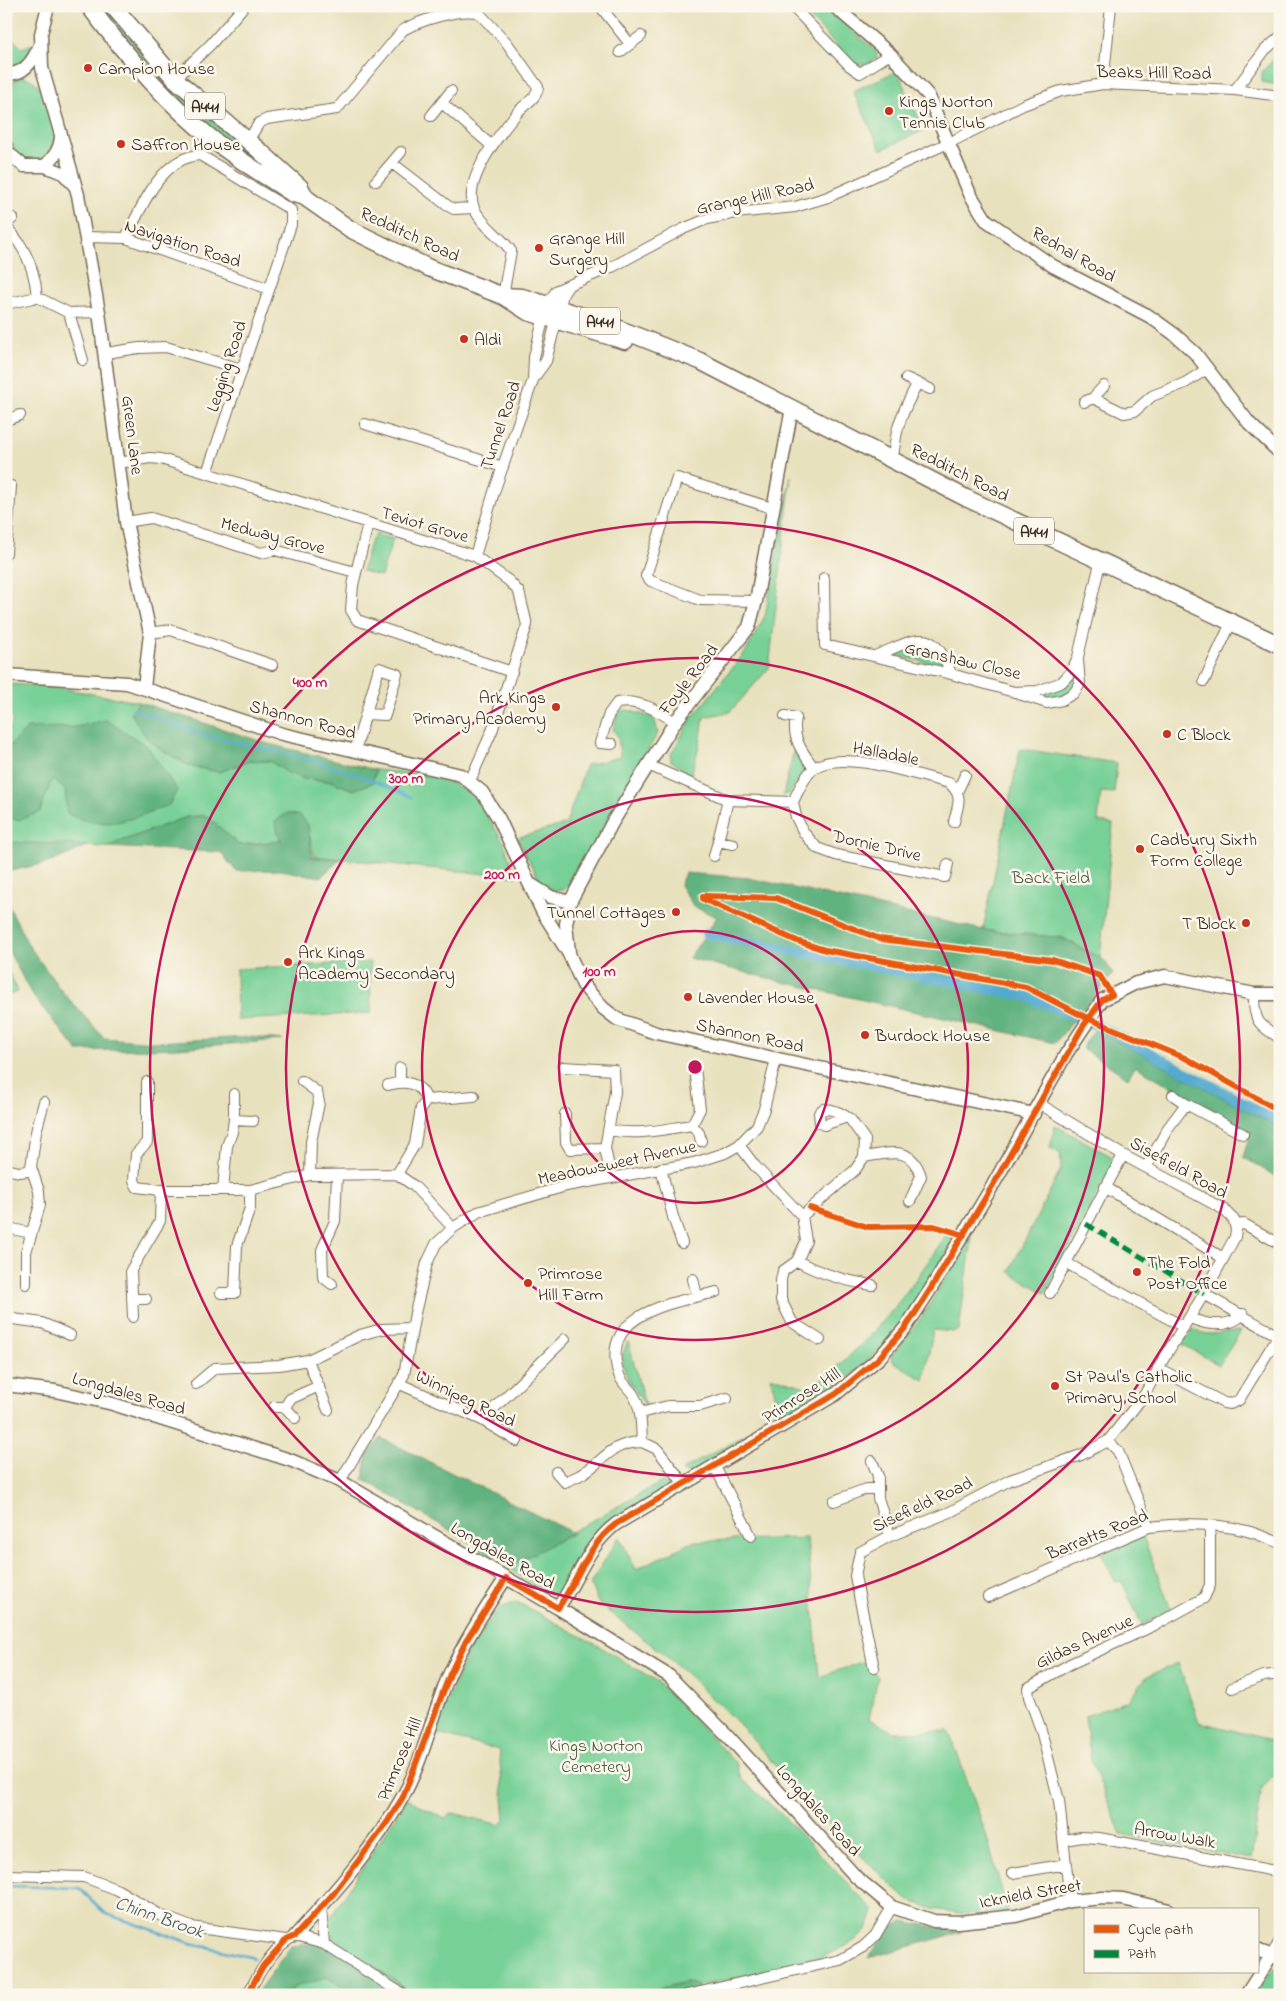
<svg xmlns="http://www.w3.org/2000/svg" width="1286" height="2001" font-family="'Indie Flower',sans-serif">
  <rect width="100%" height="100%" fill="#fbf7ec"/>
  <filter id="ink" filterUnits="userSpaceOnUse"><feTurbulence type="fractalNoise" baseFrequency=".02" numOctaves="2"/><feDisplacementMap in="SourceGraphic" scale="10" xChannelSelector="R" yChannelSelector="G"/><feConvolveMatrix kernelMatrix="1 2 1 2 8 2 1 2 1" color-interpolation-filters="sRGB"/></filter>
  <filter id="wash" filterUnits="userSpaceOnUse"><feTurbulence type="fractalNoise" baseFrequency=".0096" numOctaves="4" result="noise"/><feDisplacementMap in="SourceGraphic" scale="20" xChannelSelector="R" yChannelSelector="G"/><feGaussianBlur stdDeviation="1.12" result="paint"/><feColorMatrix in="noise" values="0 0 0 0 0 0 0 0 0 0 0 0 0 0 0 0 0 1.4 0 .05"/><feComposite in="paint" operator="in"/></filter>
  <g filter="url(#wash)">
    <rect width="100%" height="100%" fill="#e8e1be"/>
    <path fill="#77d096" stroke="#597d5a" d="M94,6h15l40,51 -3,5 -6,1z
      M799,6h25l52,45 1,7c-9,7 -15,9 -25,4z
      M6,33l16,15 10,-4 -3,15 -14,9h-9z
      M1280,53v32l-18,-3v-10z
      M158,69l101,86 -3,6 -46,-28 -59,-63z
      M897,71l27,59 -43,20 -28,-59z
      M22,77c25,2 29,40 35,60l-12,23h-23c-18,-20 -16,-51 -16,-76z
      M791,476l-22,192 -39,44 -26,5 -4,26 -9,32 -20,-14v-7l20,-35 55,-68 19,-35z
      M376,534l17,5 -12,37 -19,-5 8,-28z
      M915,642c17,3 21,8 28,24l-49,-11z
      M1071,672l9,12 -18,16 -31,-1z
      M6,684l48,3 85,15 -8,11 31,37 27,16 30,6 30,-11h21l18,12 16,6 27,2 22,9 19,-7 4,-13 62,6 37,20 29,47 12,34 -202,-21 -4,-19 -35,-15 6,19 -42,4 -34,-30 -18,2 -82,30 -99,-5v-106l7,-16 -7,-7z
      M627,710l27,8 4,15 -84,146 -10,11h-11l-11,-5 -25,-47 49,-14 20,-59 34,-8 -2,-21 -5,-6 5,-18z
      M1020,749l97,14 -3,30 -13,-1 -3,30 15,2 -13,134 -37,-20 -80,-8z
      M794,750l11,20 -16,24 -6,1z
      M370,962l1,51 -134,7 -1,-51z
      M6,966l12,26 -12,4z
      M1055,1125l61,34 -71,134 -36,-21 52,-103 -1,-16 -10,-5z
      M948,1232l9,4 -42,68 -25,36 -31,29 -29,22 -138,82h-5l-5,-3 92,-51c7,-12 -1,-30 -4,-43l39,12c62,-43 98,-94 139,-156z
      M968,1237l4,2 -13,90 -4,3 -22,-2 -9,50 -30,-18 -3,-6 32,-40z
      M1193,1329c19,10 28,1 48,2l-22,34 -37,-21z
      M628,1341l17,64c-13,-19 -31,-40 -17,-64z
      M669,1478v5l-3,5 -68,45 -38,59 -10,2 -41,-25 1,-3z
      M1143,1536l28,74 -29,15 -20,-43 -7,-1 -14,-28z
      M619,1537l17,32 59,-28 112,-3 12,139 46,-16 13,16 -9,42 24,13 56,-1 36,100 23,81 -42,2 -33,-5 -27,-10 -95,-92 -69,-80 -66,-63 -77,-60 -9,-20z
      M517,1602l82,44 59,36 79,82 4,15 37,32 96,100c-3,8 -6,19 -12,24 -34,30 -119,41 -164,51l-12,-4 -51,13h-223l-16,-14 -63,-40 -6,-18 80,-124 38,20 8,-6 47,12 5,-5 -6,-70 -65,-17 38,-91 28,-34z
      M1178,1663l21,59 81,20v28l-18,18 -11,71 -130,-25 -30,-73 -6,-45 43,-15 19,-25z
      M1273,1968l7,2v25h-28z
      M326,1977l33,18h-70l4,-8z"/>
    <path fill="#61b27f" stroke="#4e6e4e" d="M139,702l130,42 107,26 -4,13 -19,7 -22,-9 -27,-2 -16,-6 -18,-12h-21l-30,11 -30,-6 -27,-16 -16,-13 -15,-24z
      M106,720l41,26 30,44 -8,15c-39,14 -61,27 -102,9l-2,-24 -13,-11 -12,33 -22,8 -12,-3v-67l21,-22 49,-1z
      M287,813l14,3 7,9 4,32 29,2 -20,18 -41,-7 -44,1 -16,-19 -115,-5 82,-30 20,-1 32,29 42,-4 -6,-19z
      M6,842l73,3 9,1 -37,16 -45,10z
      M685,873l64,5 234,52 80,8 42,23 8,13 -58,69 -272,-61 -94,-24 28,-41 -23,-10 -14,-22z
      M6,900l23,46 31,43 44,49 50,4 97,-5 31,3 -104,8 -100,3 -46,-56 -26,-49z
      M1095,1029l185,99v51l-37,-22 8,-25 -116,-66 -7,12 -46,-30z
      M381,1438l192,95 -63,33 -147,-87 5,-26z
      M903,1921l58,11 -93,26 21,-29z
      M333,1941l63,40 16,14h-53l-33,-18 -32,10 -5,8h-34l36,-49z
      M686,1982l12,4v9h-63z"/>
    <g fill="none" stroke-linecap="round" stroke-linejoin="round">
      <path stroke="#52aacf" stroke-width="2.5" d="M132,709l69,25 106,25 60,19 44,19
        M6,1886l73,2 27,26 85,29 63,15"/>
      <path stroke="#52aacf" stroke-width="10" d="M707,934l318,62 82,34 173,92"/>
    </g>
  </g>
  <g filter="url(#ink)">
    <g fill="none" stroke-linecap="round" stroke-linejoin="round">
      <defs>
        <path id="minor" d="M600,6l30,38
          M792,6l58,60 10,7 30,-19
          M620,52l21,-16
          M175,79l36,-35 33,-38
          M1103,84l8,-78
          M1235,90l30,-40 15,-13
          M443,104l49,42
          M431,116l20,-25
          M248,141l11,-18 8,-4 70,-10 66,-79c16,-9 58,-23 76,-17l28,30 31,44c-1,12 -14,17 -21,26 -16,19 -55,68 -43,95 7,17 27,28 37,43l-8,45
          M392,163l56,43 6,3 20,-1
          M376,181l25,-29
          M6,224l7,-6
          M6,227c20,20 29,43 31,70
          M86,237l40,1 143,51
          M126,238c15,-30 35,-81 74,-83l91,55v15l-84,248
          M6,304l31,-7 32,16 30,-1
          M69,313l14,47
          M106,353l33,-5 27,-1 75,22
          M906,378l24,11
          M533,379l13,-18 17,-67 6,-9
          M1093,398l11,-12
          M1084,402l9,-4 31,15 11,-2 17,-15 33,-13 22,-14
          M6,420l14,-5
          M365,424l138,43
          M892,459c3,-10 3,-21 6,-31 4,-16 12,-30 19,-44
          M118,463l32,-5 11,1 314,97 34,25 10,11 8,33 -35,106 -22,50
          M126,522l25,-4 110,35 14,-3 80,22
          M368,524l-15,61 -2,25 6,10 155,52
          M6,553l5,-67
          M475,556l19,-64 39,-112 1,-23 13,-53 10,-14 55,-23 71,-38 24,-10 29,-6 59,-6 33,-10 127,-57 68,-35 38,-14 42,-7 132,6 45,6
          M824,578l1,67 126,29 63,18 24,-1 24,-9 9,-10 7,-15 22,-94
          M756,601l-56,-1 -49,-19 -5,-5 31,-98 95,30
          M150,633l21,-3 101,35
          M875,656c38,-15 58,-34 76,18
          M1204,681l27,-58
          M1019,694l28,9 15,-3 12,-7 6,-9 -2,-24
          M785,716l11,2c-5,20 7,35 18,50
          M612,744l-12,-1 9,-29 8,-11c22,-4 40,7 58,19
          M355,751l24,-83 18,6 -12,41 -19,-1
          M648,765l80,35 65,2 3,15 8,16 13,15 19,7 109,22 3,-13
          M958,790l7,-15
          M728,800l-10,41 15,3
          M793,802c5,-11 11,-25 20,-33 26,-22 105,7 136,14 15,13 9,21 5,39
          M714,856l4,-15
          M1254,994c0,27 3,30 26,44
          M563,1067l51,3 1,22 -10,56 6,29
          M302,1081l15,11 2,11 -8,39 -1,33
          M400,1081v-13
          M147,1082v60l-11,12 -2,26 3,7 24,3h89l60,-15 87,-1 17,12 39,42
          M388,1085c18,-5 32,-3 39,15
          M1173,1095l13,9
          M1040,1104l83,51 100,54 11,11 2,10 -1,7 -31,57 -40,64 -19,36 -37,47 10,10 31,76
          M565,1114l1,28 4,7 35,-1
          M234,1120l19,1
          M692,1125l7,8 2,8
          M609,1130c28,6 55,-1 83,-5l8,-16 -5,-41
          M739,1145l16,21 47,50 53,-46 9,-13 1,-17 -15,-21c-9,-6 -16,-10 -27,-10l-4,4 1,10 4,2 23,-8
          M864,1157c27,-4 47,-12 57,19l-11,25
          M1147,1166l21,-38 18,-24 57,30
          M661,1168l12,49 9,26
          M6,1169l13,3 9,-1 3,-4 5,-35 8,-30
          M397,1174l18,-30 6,-36 6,-8 47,-4
          M1105,1187l118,71
          M223,1190l4,-44 5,-14 2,-12v-26
          M802,1216l4,25 -9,20 -14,10 -2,9v20l11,22 28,18
          M1235,1225l9,-1 36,20
          M8,1228l23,5
          M797,1261c24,13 48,20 75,24
          M1066,1263l118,64
          M693,1279l4,17
          M26,1284v-32l14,-47 -1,-14 -8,-24
          M332,1284l-9,-7 -1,-27 13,-29 2,-46
          M221,1293h14l2,-47 13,-38v-18
          M1050,1293l73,-138
          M1204,1294l76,43
          M132,1299h14
          M133,1317l-2,-47 29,-49 1,-31
          M6,1318l36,5 28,12
          M1190,1318c16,7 39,11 53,-4
          M1158,1368l66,35 6,1 9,-4 39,-64
          M196,1384l19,-16 64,-3 29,-5
          M400,1384l82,36 35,21
          M274,1407h11l10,11
          M285,1407l5,-8 29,-13
          M328,1410l-20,-50 52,-25 22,-6 30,-1
          M640,1413l28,-7h32l27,-8
          M482,1420l83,-81
          M872,1461l6,15v13
          M714,1465l37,71
          M556,1472l9,10c5,-3 11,-4 15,-7 25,-14 29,-32 62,-33
          M340,1481l64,-106 11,-62 12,-50 9,-19 17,-16 25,-16 88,-26 128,-23 31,-10 14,-8 18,-19 7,-17 12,-50
          M684,1484l-27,-35 -15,-7c-1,-16 0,-34 -9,-48 -5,-7 -11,-11 -14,-19 -21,-62 54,-72 97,-83
          M834,1501l32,-12h12v9l12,38
          M988,1597l161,-70c32,-4 67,-4 98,4 11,3 22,8 33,12
          M874,1668l-19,-92 5,-24 30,-16 60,-24 60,-32 71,-25 27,-14
          M1232,1688l32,-12 16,-2
          M1065,1840l16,-3 18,1 181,34
          M1013,1873l54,-9
          M6,1875l78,2 34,13 42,25 31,12 95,13
          M1070,1901l-11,-100 -18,-71 -12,-33 -1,-9 42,-24 87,-40 47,-26 6,-13v-59
          M321,1907l3,37
          M1271,1956l9,-15
          M247,1995c12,-21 25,-48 48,-59l29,8 80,51
          M687,1995l153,-35 23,-13 12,-11 17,-29"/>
        <path id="tertiary" d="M48,6l-7,28 1,34 36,127 21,117 27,210 24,111 -6,55
          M834,6l56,48 38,41 42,99 16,26 67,46 96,50 25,18 21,19 54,70 31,30
          M6,73c18,4 28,-14 34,-28
          M6,146l2,7 16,13h21c9,-9 15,-16 16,-29
          M45,166l18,7 11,12
          M6,675l121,8 155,51 179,41 21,17 17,27 43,92 27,43 14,31 20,23 14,11 39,14 378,81
          M532,885l19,12 19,5
          M569,952l-3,-28 4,-22 42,-79 63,-101 74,-95 7,-26 36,-193
          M6,1385l49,6 58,13 177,56 50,21 218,127 111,68 59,60 128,141 36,30 42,14 24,1 58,-6 54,-15 33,-3 20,1 46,11
          M558,1608c20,-29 30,-63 58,-84l220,-130 43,-36 27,-31 24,-37 63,-105 73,-131 36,-54 34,-17 29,-7 89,18h26
          M295,1936c39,-43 79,-88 107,-138 22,-39 30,-84 48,-125 15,-33 35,-64 56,-95
          M1257,1950l23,9
          M1246,1995l25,-39"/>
        <path id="trunk" d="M89,6c35,47 76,95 122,132 25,21 55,38 82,56l9,2
          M113,6l62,73 86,73 39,35 6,11 44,31 79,39 74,28 25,16 97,29
          M503,296l19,1 80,25 98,39 266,137 314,147"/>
      </defs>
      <use href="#minor" stroke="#786a56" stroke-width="12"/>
      <use href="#tertiary" stroke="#786a56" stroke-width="15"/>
      <use href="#trunk" stroke="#786a56" stroke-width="19"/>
      <use href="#minor" stroke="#fff" stroke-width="10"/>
      <use href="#tertiary" stroke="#fff" stroke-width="12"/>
      <use href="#trunk" stroke="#fff" stroke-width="16"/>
      <path stroke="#00873e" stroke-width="5" stroke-dasharray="10 5" stroke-linecap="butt" d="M1086,1224l118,70"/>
      <defs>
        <path id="cycleway" d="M703,897v2l94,42 28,9 201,37 61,31 98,40 95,53
          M810,1208l58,19 66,-1 30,9
          M247,1995l16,-29 23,-26 9,-4 39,-43 52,-69 17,-27 47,-123 16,-33 40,-63 52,30c20,-29 30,-63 58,-84l220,-130 43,-36 27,-31 24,-37 63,-105 89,-157 20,-28 10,-5 -12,-19 -47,-16 -173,-21 -104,-41 -73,-2"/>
      </defs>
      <use href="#cycleway" stroke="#fbf7ec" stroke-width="9"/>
      <use href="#cycleway" stroke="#e8590c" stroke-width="6"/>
    </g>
  </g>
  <g fill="none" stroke="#c2185b" stroke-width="2.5">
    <circle cx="695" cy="1067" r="136"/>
    <circle cx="695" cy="1067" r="273"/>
    <circle cx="695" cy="1067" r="409"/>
    <circle cx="695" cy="1067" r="545"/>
  </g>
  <g fill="#c8321e" stroke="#fbf7ec" stroke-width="2">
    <circle cx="88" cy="68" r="5"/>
    <circle cx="889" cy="111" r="5"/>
    <circle cx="121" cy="144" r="5"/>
    <circle cx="539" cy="248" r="5"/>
    <circle cx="464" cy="339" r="5"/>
    <circle cx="556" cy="707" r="5"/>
    <circle cx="1167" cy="734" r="5"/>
    <circle cx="1140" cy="849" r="5"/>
    <circle cx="676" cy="912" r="5"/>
    <circle cx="1246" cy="923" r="5"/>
    <circle cx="288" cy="962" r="5"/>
    <circle cx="688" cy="997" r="5"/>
    <circle cx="865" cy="1035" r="5"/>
    <circle cx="1137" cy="1272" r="5"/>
    <circle cx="528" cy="1283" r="5"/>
    <circle cx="1055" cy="1386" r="5"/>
  </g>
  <g text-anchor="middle" stroke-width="5" stroke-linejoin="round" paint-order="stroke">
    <g fill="#fbf7ec" stroke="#75685c" stroke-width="1">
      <rect x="185" y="92.5" width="40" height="27" rx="4"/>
      <rect x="580" y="307.5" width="40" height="27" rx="4"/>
      <rect x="1014" y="517.5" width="40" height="27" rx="4"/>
    </g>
    <g font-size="16" font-weight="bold" fill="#3b2a1e">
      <text x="205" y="112">A441</text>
      <text x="600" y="327">A441</text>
      <text x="1034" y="537">A441</text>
    </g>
    <g font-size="18" fill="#3b2a1e" stroke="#fbf7ec" text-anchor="start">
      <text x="98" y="74">Campion House</text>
      <text x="899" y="107">Kings Norton<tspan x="899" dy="21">Tennis Club</tspan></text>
      <text x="131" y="150">Saffron House</text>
      <text x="549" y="244">Grange Hill<tspan x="549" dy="21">Surgery</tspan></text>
      <text x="474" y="345">Aldi</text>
      <text x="546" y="703" text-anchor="end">Ark Kings<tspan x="546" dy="21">Primary Academy</tspan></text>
      <text x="1177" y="740">C Block</text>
      <text x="1150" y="845">Cadbury Sixth<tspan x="1150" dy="21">Form College</tspan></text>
      <text x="666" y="918" text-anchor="end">Tunnel Cottages</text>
      <text x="1236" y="929" text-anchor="end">T Block</text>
      <text x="298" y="958">Ark Kings<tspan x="298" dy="21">Academy Secondary</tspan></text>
      <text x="698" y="1003">Lavender House</text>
      <text x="875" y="1041">Burdock House</text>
      <text x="1147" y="1268">The Fold<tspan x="1147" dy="21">Post Office</tspan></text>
      <text x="538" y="1279">Primrose<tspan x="538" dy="21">Hill Farm</tspan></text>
      <text x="1065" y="1382">St Paul's Catholic<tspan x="1065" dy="21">Primary School</tspan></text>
    </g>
    <g font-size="18" fill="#3b2a1e" stroke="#fbf7ec">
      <text transform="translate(1154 72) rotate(1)" y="6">Beaks Hill Road</text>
      <text transform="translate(755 196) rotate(-12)" y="6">Grange Hill Road</text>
      <text transform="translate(410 234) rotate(25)" y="6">Redditch Road</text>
      <text transform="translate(183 243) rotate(18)" y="6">Navigation Road</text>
      <text transform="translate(1074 254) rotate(30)" y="6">Rednal Road</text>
      <text transform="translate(226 366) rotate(-72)" y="6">Legging Road</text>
      <text transform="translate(500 425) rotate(-71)" y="6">Tunnel Road</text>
      <text transform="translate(133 435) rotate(83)" y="6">Green Lane</text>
      <text transform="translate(960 472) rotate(27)" y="6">Redditch Road</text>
      <text transform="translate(425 524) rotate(16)" y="6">Teviot Grove</text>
      <text transform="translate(273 535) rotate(14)" y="6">Medway Grove</text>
      <text transform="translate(963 660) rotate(13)" y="6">Granshaw Close</text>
      <text transform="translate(688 679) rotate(-52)" y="6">Foyle Road</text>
      <text transform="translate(303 719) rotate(15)" y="6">Shannon Road</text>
      <text transform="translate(886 753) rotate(11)" y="6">Halladale</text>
      <text transform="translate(877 845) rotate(13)" y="6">Dornie Drive</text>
      <text transform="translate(750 1035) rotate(12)" y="6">Shannon Road</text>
      <text transform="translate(617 1162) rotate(-12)" y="6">Meadowsweet Avenue</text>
      <text transform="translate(1179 1167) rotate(29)" y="6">Sisefield Road</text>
      <text transform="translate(129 1393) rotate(16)" y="6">Longdales Road</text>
      <text transform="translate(801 1395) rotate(-32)" y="6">Primrose Hill</text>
      <text transform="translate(466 1398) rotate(26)" y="6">Winnipeg Road</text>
      <text transform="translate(922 1504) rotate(-25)" y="6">Sisefield Road</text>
      <text transform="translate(1097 1534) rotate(-22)" y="6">Barratts Road</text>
      <text transform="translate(503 1555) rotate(30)" y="6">Longdales Road</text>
      <text transform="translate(1084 1641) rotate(-25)" y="6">Gildas Avenue</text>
      <text transform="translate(399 1759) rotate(-67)" y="6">Primrose Hill</text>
      <text transform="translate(819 1810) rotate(48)" y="6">Longdales Road</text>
      <text transform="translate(1175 1835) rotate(10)" y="6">Arrow Walk</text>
      <text transform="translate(1030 1893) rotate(-10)" y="6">Icknield Street</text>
    </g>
    <g font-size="18" fill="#4d5c42" stroke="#fbf7ec">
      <text x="1051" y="883">Back Field</text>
      <text x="596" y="1751">Kings Norton<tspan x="596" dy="21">Cemetery</tspan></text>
    </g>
    <g font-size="19" font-style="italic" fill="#445d65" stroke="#fbf7ec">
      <text transform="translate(160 1916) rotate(19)" y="7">Chinn Brook</text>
    </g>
  </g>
  <circle cx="695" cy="1067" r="8" fill="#c2185b" stroke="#fbf7ec" stroke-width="2.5"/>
  <g font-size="15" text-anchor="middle" font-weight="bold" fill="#c2185b" stroke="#fbf7ec" stroke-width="5" stroke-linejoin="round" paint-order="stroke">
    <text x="310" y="687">400 m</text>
    <text x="406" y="783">300 m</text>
    <text x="502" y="879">200 m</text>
    <text x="599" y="976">100 m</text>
  </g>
  <rect width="1286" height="2001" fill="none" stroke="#fbf7ec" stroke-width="25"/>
  <rect x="1084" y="1908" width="175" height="65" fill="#fbf7ec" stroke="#aea59a"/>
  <rect x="1094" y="1925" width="25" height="8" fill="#e8590c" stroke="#aea59a"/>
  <text x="1128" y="1934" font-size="15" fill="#3b2a1e">Cycle path</text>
  <rect x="1094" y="1950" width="25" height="8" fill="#00873e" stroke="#aea59a"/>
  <text x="1128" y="1958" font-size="15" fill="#3b2a1e">Path</text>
</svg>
